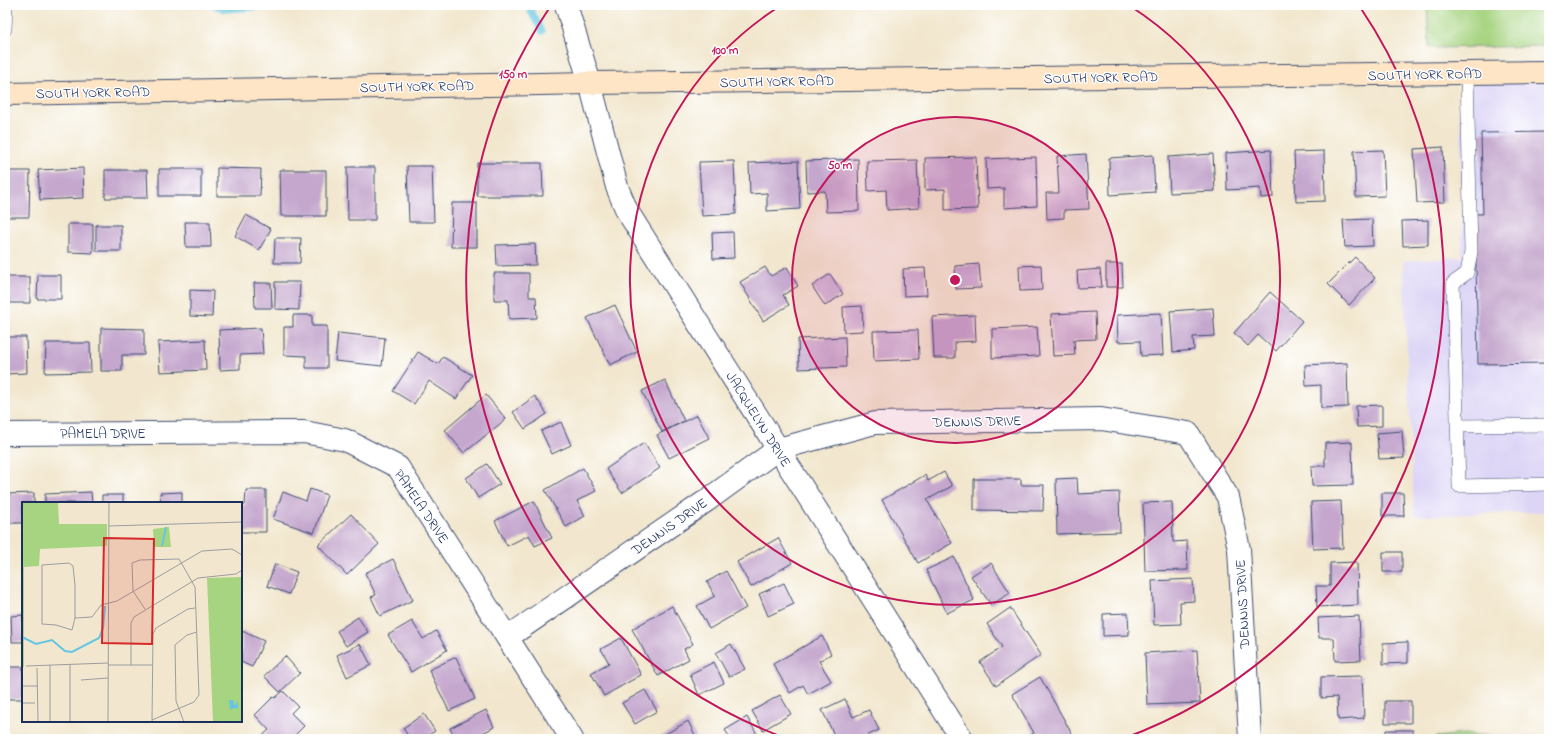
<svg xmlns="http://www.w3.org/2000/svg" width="1554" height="744" font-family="'Indie Flower',sans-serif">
  <rect width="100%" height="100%" fill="#fff"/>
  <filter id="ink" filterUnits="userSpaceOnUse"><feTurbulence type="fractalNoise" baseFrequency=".025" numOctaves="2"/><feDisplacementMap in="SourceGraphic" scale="8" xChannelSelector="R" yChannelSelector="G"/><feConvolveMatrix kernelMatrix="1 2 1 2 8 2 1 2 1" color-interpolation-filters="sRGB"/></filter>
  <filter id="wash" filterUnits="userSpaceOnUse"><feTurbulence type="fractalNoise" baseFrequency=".012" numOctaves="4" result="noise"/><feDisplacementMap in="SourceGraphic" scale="16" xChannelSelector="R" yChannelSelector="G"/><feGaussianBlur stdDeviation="0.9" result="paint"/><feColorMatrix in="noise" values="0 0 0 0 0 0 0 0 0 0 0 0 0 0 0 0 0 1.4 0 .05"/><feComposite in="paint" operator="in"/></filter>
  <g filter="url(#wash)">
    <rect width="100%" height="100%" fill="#f2e7ce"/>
    <path fill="#ddd5f6" d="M1549,77v435l-135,4 -11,-255 59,-4 -1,-179z"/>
    <path fill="#a7d481" stroke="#618270" d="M1427,5h122v41l-120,2z
      M1463,734l60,4 26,-2v3h-113l1,-2z"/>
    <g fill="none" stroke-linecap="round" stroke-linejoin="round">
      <path stroke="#65c6e3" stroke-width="7" d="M214,5l11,4 62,-4
        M527,5l15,26"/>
    </g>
    <g id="blocks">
      <path fill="#c5a7ce" d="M1549,132v231l-71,1 -3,-150h8l-2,-81z
        M1443,147l2,55 -28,1 -3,-54z
        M1271,150l2,47 -12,1 -1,-10 -33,2 -1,-37z
        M1383,150l2,46 -29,1 -2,-46z
        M1324,151l1,50 -29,1 -2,-50z
        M1086,154l3,55 -25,1v8l-17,1 -1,-26h13l-2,-37z
        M1213,154l2,37 -45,2 -2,-36z
        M1153,155l2,37 -45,3 -1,-37z
        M976,157l2,52 -33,1v-21l-20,1v-32z
        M1036,157l1,49 -33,2v-20l-17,1 -1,-30z
        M858,159l1,52 -33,1 -1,-21 -18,1 -1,-31z
        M917,160l2,48 -32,2 -1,-20 -18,1 -1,-30z
        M734,161l2,53 -34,2 -3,-54z
        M798,161l2,48 -33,2v-18l-17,1 -1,-31z
        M477,163h65l1,33h-66z
        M407,166h25l2,56h-25z
        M347,167h28v53h-27z
        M83,168l1,30 -44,2 -2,-30z
        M217,168l44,1 -1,27h-43z
        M159,169h42v27h-42z
        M105,170h42l1,28h-43z
        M280,170h46v46h-45z
        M5,171h25l-1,46h-24z
        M452,203h25v44h-26z
        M246,215l25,14 -12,21 -24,-14z
        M1372,219l1,27 -28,1 -2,-27z
        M1428,220v25l-25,1 -1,-25z
        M185,222h25l1,25h-25z
        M68,224h25v29l-25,-1z
        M96,225h25v26h-25z
        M733,232l1,26 -21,1 -1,-26z
        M275,238h26l-1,25h-26z
        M535,244l1,21 -39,1 -1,-21z
        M1355,257l20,21 -26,27 -21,-21z
        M979,264l2,24 -25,1 -1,-23z
        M1106,264h16l1,23h-17z
        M1041,265l1,25 -22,1 -1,-25z
        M765,267l6,9 16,-9 11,19 -15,9 6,10 -26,16 -23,-39z
        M925,268l2,27 -23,1 -1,-27z
        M1100,269l2,18 -24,1 -1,-17z
        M494,273h35v24h7l1,21 -28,1 -1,-19h-14z
        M830,274l13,20 -18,12 -13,-20z
        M38,275h23v24h-24z
        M5,277h25v26h-24z
        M275,282h25l-1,28 -24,-1z
        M254,283h17l1,25h-17z
        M190,290l23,1 -1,26 -22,-1z
        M1270,292l32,29 -26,30 -18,-16 -10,11 -14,-13z
        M615,305l22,47 -27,13 -23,-47z
        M862,306l1,25 -19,1 -1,-25z
        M1213,308l2,28 -22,1 1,13 -21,2 -3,-41z
        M1095,312l1,27 -22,1 1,15 -22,1 -2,-42z
        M1161,313l2,42 -22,1 -1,-15 -22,1 -1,-27z
        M293,315h19v11h15v42h-21v-12l-22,-1v-28h9z
        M975,315l1,26 -21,1v16h-21l-2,-41z
        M5,318h3v19h18l1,36 -22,1z
        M1037,327l2,29 -47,2v-29z
        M101,328l43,1v26h-22v16h-21z
        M261,328l2,26 -23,1v14l-20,1 -1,-40z
        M918,330l1,29 -45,2 -1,-30z
        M338,333l47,5 -3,28 -47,-5z
        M845,337l1,30 -47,2 -1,-30z
        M205,340l1,30 -46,2 -2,-30z
        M46,343h44l1,29 -46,1z
        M418,352l20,12 5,-7 29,18 -16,24 -27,-18 -15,23 -21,-13z
        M1347,363l1,44 -27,1v-23l-15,1 -1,-21z
        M665,380l19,41 -22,11 -20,-41z
        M486,395l20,24 -42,34 -19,-23z
        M535,396l12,18 -22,15 -12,-17z
        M1382,405v21l-25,1 -1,-21z
        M697,415l12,23 -40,20 -12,-23z
        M561,422l10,23 -19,9 -11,-23z
        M1402,431l2,27 -25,1 -2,-26z
        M1352,442l1,43 -41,1 -1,-20h14v-23z
        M644,443l16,25 -38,25 -16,-24z
        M487,464l13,20 -22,14 -12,-20z
        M583,468l13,23 -19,10 8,15 -19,11 -21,-37z
        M944,472l8,14 -25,14 25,43 -34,20 -36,-63 43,-25 3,6z
        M1077,478l1,16 41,-2 1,40 -63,2 -1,-55z
        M974,479h47v6h23l-1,26 -69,-1z
        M310,489l17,6 -13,38 -41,-14 10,-27 23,9z
        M246,490h20v42h-25v-27h4z
        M91,492l1,11h-47v-9z
        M182,492v11h-21l-1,-10z
        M34,493v10h-11v20h-18v-29z
        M1382,493h21l1,23h-22z
        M102,495h21v8h-21z
        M534,501l18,37 -17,8 -6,-11 -22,11 -12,-25z
        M1341,501l2,47 -30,1 -2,-47z
        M1172,502l1,40 14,-1 1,29 -43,1 -2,-68z
        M351,514l28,30 -32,31 -29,-30z
        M778,538l14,25 -41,24 -14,-25z
        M1383,552h19v20h-19z
        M954,557l20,43 -27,13 -21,-43z
        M393,559l20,41 -33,16 -9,-19 5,-2 -11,-22z
        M1357,562l1,43 -41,2 -1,-21h14v-23z
        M991,563l19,30 -19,12 -20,-29z
        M275,564l22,8 -8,22 -22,-8z
        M726,571l20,37 -37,21 -12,-23 18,-10 -8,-14z
        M1193,579l1,22 -14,1 1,22 -27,1 -2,-44z
        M784,583l10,21 -26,12 -9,-22z
        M672,606l21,38 -9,5 5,10 -31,17 -26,-47z
        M1010,608l31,47 -45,31 -16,-24 22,-15 -15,-23z
        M1128,613l1,22 -26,1v-22z
        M23,615v27h-11l-1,-26z
        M1359,616l2,44 -26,1 -1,-23h-15l-1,-20z
        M358,617l10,15 -22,14 -9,-15z
        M412,621l11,18 13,-8 11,19 -36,22 -23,-37z
        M242,631l22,10 -12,26 -11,-5z
        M822,636l9,18 -12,7 12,20 -23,13 -5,-9 -13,8 -17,-29z
        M621,638l20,37 -37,21 -13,-23 18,-10 -8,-14z
        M1408,642v21l-25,1v-21z
        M360,644l11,21 -24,12 -10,-22z
        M731,644l14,25 -16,8 -13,-24z
        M1197,650l3,53 -53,2 -2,-52z
        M285,656l15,17 -20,19 -16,-16z
        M456,657l19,42 -26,12 -20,-41z
        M714,662l10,21 -25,12 -9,-21z
        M5,667h18v32h-18z
        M1362,676l2,42 -26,2 -1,-23 -16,1v-21z
        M1040,677l35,62h-44l-2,-3 5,-3 -22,-39z
        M645,690l12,21 -22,13 -13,-21z
        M283,691l15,15 -7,7 13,13 -13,13h-32l10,-9 -14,-15 18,-18 2,1z
        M780,695l11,19 -28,16 -11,-19z
        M845,699l8,18 16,-7 10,20 -19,9h-24l-14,-29z
        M1385,701h26v22h-26z
        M486,710l8,17 -11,6 3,6h-31l-5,-11z
        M424,714l11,17 -13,8h-12l-7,-11z
        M747,717l10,17 -7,5h-19l-6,-9z
        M688,721l9,18h-40z
        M1386,730h27v9h-27z"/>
    </g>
  </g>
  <g filter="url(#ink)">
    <use href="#blocks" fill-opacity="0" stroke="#3b4b6f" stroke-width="1"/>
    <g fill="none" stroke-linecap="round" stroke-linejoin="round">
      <defs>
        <path id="lane" d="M5,29l1,-24
          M1467,73l4,179 -4,21 -14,10 6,203 90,-2
          M1457,426l92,-1"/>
        <path id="street" d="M566,5l24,78 27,104 10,24 335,528
          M5,434l299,-2 41,8 53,27 174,272
          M508,637l198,-136 72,-52 97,-26 226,-4 87,14 40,64 11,52 11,190"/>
        <path id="secondary" d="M5,94l585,-11 959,-11"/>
      </defs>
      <use href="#lane" stroke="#3b4b6f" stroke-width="14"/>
      <use href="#street" stroke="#3b4b6f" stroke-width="24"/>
      <use href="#secondary" stroke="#3b4b6f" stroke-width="24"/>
      <use href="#lane" stroke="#fff" stroke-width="13"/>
      <use href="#street" stroke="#fff" stroke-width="22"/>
      <use href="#secondary" stroke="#fee5c5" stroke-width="22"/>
    </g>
  </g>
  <circle cx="955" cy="280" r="163" fill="#c2185b" fill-opacity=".12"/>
  <g fill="none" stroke="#c2185b" stroke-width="2">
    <circle cx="955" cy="280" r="163"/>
    <path d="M1130 6A325 325 0 1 1 780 6"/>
    <path d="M788 739A488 488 0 0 1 550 7M1360 7A488 488 0 0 1 1122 739"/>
  </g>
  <g text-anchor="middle" stroke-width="3" stroke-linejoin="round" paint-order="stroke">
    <g font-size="14" fill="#1b2f5e" stroke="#fff">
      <text transform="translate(1425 74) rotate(-1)" y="5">SOUTH YORK ROAD</text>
      <text transform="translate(1101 77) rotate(-1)" y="5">SOUTH YORK ROAD</text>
      <text transform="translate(777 81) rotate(-1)" y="5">SOUTH YORK ROAD</text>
      <text transform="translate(417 86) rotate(-1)" y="5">SOUTH YORK ROAD</text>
      <text transform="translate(93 92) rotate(-1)" y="5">SOUTH YORK ROAD</text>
      <text transform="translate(759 419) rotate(58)" y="5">JACQUELYN DRIVE</text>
      <text transform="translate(977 421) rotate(-1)" y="5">DENNIS DRIVE</text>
      <text x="103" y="438">PAMELA DRIVE</text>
      <text transform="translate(422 506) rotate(56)" y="5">PAMELA DRIVE</text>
      <text transform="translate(669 526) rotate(-35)" y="5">DENNIS DRIVE</text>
      <text transform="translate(1242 604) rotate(-93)" y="5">DENNIS DRIVE</text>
    </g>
  </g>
  <g transform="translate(22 502)">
    <rect width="220" height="220" fill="#f2e7ce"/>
    <path d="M0,0h36l1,22h48v22l-67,3 -1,17 -15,1v100h-2zM147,25l2,20h-17l-1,-18zM220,75v145h-29l-6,-144z" fill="#a7d481"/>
    <path d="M207,198h4l2,6 3,-5v7l-8,1z" fill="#65c6e3"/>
    <path fill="none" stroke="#65c6e3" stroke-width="2" d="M140,44l4,-19M0,135l14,7 16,-4 13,11 7,1 27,-14 4,-10 2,-22"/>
    <path fill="none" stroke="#9c9da1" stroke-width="1" d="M87,24l133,-4M47,61l4,3 2,19v33l-3,12 -16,-5 -14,-1v-59zM123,107l-12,-18 -1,-28 8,-3 39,-1 16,28 4,108 -5,7 -42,18M53,116l17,-1 9,-12 16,-4 85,-50 30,-2 10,6M28,163v57M48,163v57M86,163h44M109,163v-42l3,-6 64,-39 38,-4 6,-4M4,164l82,-3M15,166l1,54M59,178l27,-2M0,184h16M0,201h13M130,219l1,-87 3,-6 32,-19 7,-1M86,220l1,-220M162,220l-8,-21 -1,-56 12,-10 10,-3"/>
    <path fill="#d62828" fill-opacity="0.15" stroke="#d62828" stroke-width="2" d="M82,36l50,1 -2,105 -50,-1z"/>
    <rect width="220" height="220" fill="none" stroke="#1b2f5e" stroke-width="2"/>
  </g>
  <circle cx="955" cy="280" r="6" fill="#c2185b" stroke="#fff" stroke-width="2"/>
  <g font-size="12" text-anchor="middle" font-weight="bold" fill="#c2185b" stroke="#fff" stroke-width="3" stroke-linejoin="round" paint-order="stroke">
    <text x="725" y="54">100 m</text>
    <text x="513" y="78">150 m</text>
    <text x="840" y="169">50 m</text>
  </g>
  <rect width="1554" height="744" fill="none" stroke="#fff" stroke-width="20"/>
</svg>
